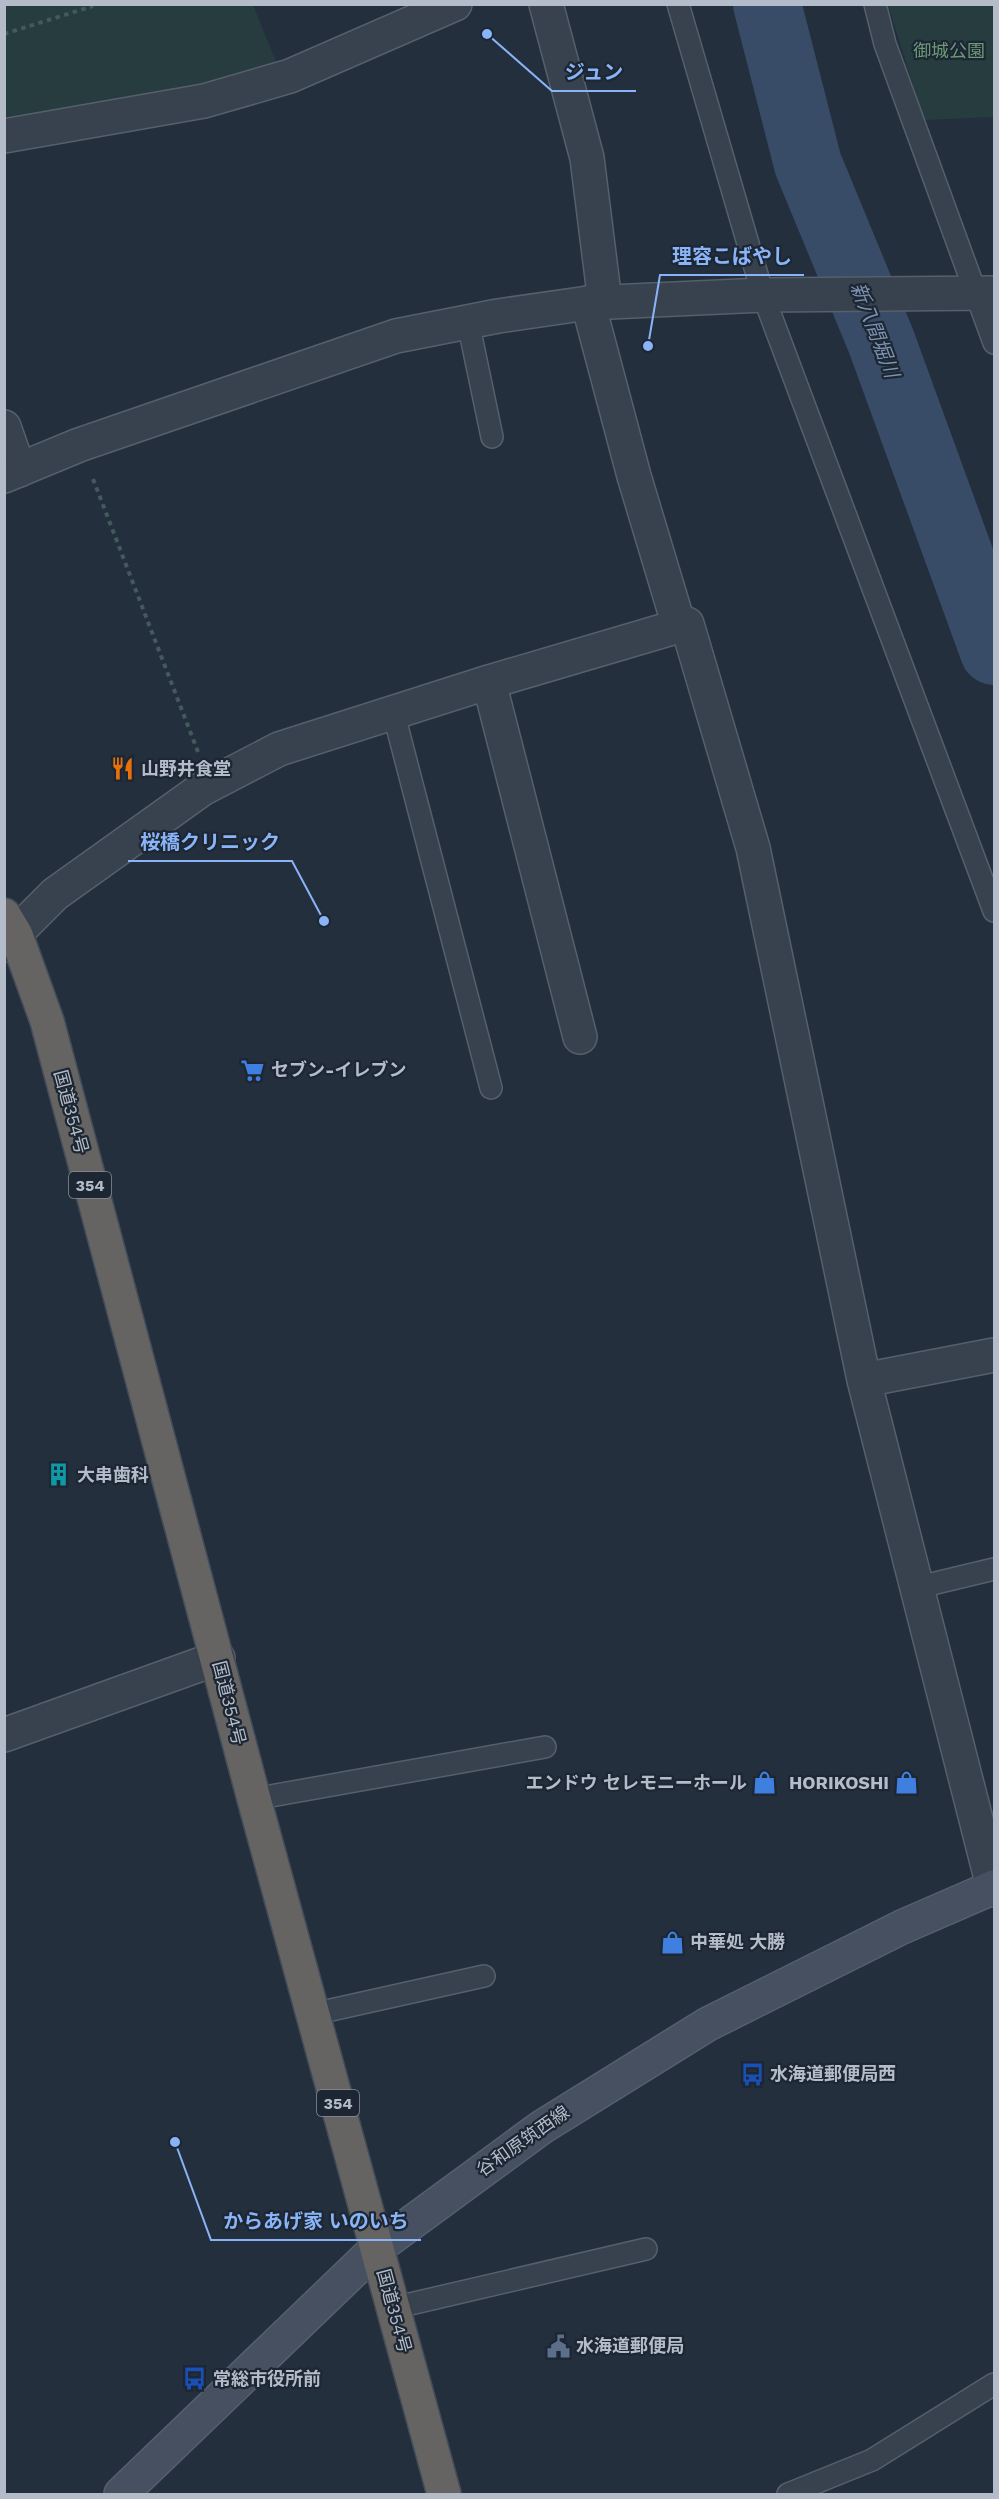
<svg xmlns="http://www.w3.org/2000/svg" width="999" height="2499" font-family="'Work Sans','Noto Sans JP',sans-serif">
  <rect width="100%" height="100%" fill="#242f3e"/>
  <path fill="#263c3f" d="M5,5h248l26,64 -274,59z
    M888,5h106v112l-70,3z"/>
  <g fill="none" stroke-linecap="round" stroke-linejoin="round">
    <path stroke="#394c67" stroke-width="68" d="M767,4l41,160 73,177 113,310"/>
    <defs>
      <path id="service" d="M678,4l85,291 231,616
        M875,4l10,40 109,299
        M468,322l24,115
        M393,711l98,377
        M915,1588l79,-19
        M254,1799l291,-52
        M313,2014l171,-38
        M393,2308l253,-59
        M788,2494l84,-34 122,-76"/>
      <path id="minor" d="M546,4l41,154 18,144
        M4,136l200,-35 86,-25 165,-72
        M588,303l46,173 45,150 8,-2 66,224 111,532 130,510
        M4,427l15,43
        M489,682l91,355
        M4,945l51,-51 147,-105 77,-40 210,-67 190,-56
        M864,1380l130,-25"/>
      <path id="tertiary" d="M4,476l75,-31 317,-109 102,-20 90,-13 175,-8 231,-2
        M4,1735l214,-77"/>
      <path id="secondary" d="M121,2494l256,-246 165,-121 166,-103 194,-97 92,-40"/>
      <path id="trunk" d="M4,915l12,20 31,86 207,778 190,695"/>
    </defs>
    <use href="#service" stroke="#565f6c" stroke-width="24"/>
    <use href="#minor" stroke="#565f6c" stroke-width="36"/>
    <use href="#tertiary" stroke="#565f6c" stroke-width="36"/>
    <use href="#secondary" stroke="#565f6c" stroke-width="36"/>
    <use href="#trunk" stroke="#434c59" stroke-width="36"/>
    <path stroke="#44595c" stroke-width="4" stroke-dasharray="4.5 4.5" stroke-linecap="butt" d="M4,34l89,-28
      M93,479l105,273"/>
    <use href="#service" stroke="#38414e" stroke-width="21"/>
    <use href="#minor" stroke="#38414e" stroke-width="33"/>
    <use href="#tertiary" stroke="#38414e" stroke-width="33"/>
    <use href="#secondary" stroke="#465061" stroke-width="33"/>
    <use href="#trunk" stroke="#656462" stroke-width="33"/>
  </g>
  <defs>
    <symbol id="restaurant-bare" viewBox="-9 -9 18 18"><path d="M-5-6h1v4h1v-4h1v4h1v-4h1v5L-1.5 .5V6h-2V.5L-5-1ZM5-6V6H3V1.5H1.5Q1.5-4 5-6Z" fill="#e8710a" stroke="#1d2633" stroke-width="2.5" paint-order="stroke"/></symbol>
    <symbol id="supermarket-bare" viewBox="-9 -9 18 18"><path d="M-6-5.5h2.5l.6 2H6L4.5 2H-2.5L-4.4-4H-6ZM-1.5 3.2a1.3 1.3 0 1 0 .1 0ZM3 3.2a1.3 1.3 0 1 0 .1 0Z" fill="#3f7fe0" stroke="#1d2633" stroke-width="2.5" paint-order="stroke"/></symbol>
    <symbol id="building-bare" viewBox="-9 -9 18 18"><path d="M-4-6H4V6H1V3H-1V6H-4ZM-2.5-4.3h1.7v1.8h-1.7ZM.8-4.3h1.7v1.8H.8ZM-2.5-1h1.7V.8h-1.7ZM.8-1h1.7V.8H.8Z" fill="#0f9aa8" stroke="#1d2633" stroke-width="2.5" paint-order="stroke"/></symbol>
    <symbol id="shop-bare" viewBox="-9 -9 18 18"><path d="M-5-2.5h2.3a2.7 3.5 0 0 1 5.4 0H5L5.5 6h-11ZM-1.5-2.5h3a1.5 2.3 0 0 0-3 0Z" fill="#3f7fe0" stroke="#1d2633" stroke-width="2.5" paint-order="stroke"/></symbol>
    <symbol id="bus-bare" viewBox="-9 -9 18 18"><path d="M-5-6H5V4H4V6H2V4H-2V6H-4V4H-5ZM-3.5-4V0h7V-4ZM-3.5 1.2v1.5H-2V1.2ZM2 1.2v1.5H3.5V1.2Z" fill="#1a4fb4" stroke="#1d2633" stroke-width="2.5" paint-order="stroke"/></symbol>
    <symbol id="civic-bare" viewBox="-9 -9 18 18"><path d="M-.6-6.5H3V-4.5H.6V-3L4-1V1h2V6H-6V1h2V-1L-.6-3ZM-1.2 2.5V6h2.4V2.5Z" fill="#5c6f8a" stroke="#1d2633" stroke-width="2.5" paint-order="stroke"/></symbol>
  </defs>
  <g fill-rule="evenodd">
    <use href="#restaurant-bare" x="106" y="752" width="33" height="33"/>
    <use href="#supermarket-bare" x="236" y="1054" width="33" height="33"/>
    <use href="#building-bare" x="42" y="1458" width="33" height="33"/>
    <use href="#shop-bare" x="748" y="1766" width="33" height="33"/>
    <use href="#shop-bare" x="890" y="1766" width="33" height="33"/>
    <use href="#shop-bare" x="656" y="1926" width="33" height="33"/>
    <use href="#bus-bare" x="736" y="2058" width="33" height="33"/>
    <use href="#civic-bare" x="542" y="2330" width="33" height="33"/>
    <use href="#bus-bare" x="178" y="2362" width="33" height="33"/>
  </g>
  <g text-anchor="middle" stroke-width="4.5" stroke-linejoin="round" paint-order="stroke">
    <g fill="#1d2633" stroke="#878f9c" stroke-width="1.5">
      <rect x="69" y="1172" width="42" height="26" rx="4.5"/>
      <rect x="317" y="2090" width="42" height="26" rx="4.5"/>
    </g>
    <g font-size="16" font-weight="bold" fill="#b4bcc9">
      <text x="90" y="1191">354</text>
      <text x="338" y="2109">354</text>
    </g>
    <g font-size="18" fill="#6b9a76" stroke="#1d2633">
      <text x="949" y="57">御城公園</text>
    </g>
    <g font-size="18" font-weight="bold" fill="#b4bcc9" stroke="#1d2633" text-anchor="start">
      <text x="141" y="775">山野井食堂</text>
      <text x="271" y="1076">セブン-イレブン</text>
      <text x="77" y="1481">大串歯科</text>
      <text x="747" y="1789" text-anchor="end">エンドウ セレモニーホール</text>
      <text x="889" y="1789" text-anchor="end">HORIKOSHI</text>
      <text x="690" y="1948">中華処 大勝</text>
      <text x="770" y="2080">水海道郵便局西</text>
      <text x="576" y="2352">水海道郵便局</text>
      <text x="213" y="2385">常総市役所前</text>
    </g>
    <g font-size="18" fill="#b4bcc9" stroke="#1d2633">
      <text transform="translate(71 1112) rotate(75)" y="6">国道354号</text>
      <text transform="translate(229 1703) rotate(76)" y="6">国道354号</text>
      <text transform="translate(523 2141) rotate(-35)" y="6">谷和原筑西線</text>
      <text transform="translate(394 2311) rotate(75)" y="6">国道354号</text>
    </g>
    <g font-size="20" font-style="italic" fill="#7c92b1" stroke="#1d2633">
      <text transform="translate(875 330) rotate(69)" y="7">新八間堀川</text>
    </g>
  </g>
  <path fill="none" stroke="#8ab4f8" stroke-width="2" d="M487 34L552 91H636M648 346L660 275H804M324 921L292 861H128M175 2142L211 2240H421"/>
  <g fill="#8ab4f8" stroke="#1d2633" stroke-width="2">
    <circle cx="487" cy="34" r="6"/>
    <circle cx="648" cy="346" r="6"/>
    <circle cx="324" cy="921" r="6"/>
    <circle cx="175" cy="2142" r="6"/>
  </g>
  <g font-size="20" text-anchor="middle" font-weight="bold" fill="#8ab4f8" stroke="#1d2633" stroke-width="4.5" stroke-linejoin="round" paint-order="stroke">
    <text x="594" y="79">ジュン</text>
    <text x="732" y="263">理容こばやし</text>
    <text x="210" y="849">桜橋クリニック</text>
    <text x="316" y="2228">からあげ家 いのいち</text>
  </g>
  <rect width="999" height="2499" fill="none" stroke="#b4bcc9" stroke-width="12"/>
</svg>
